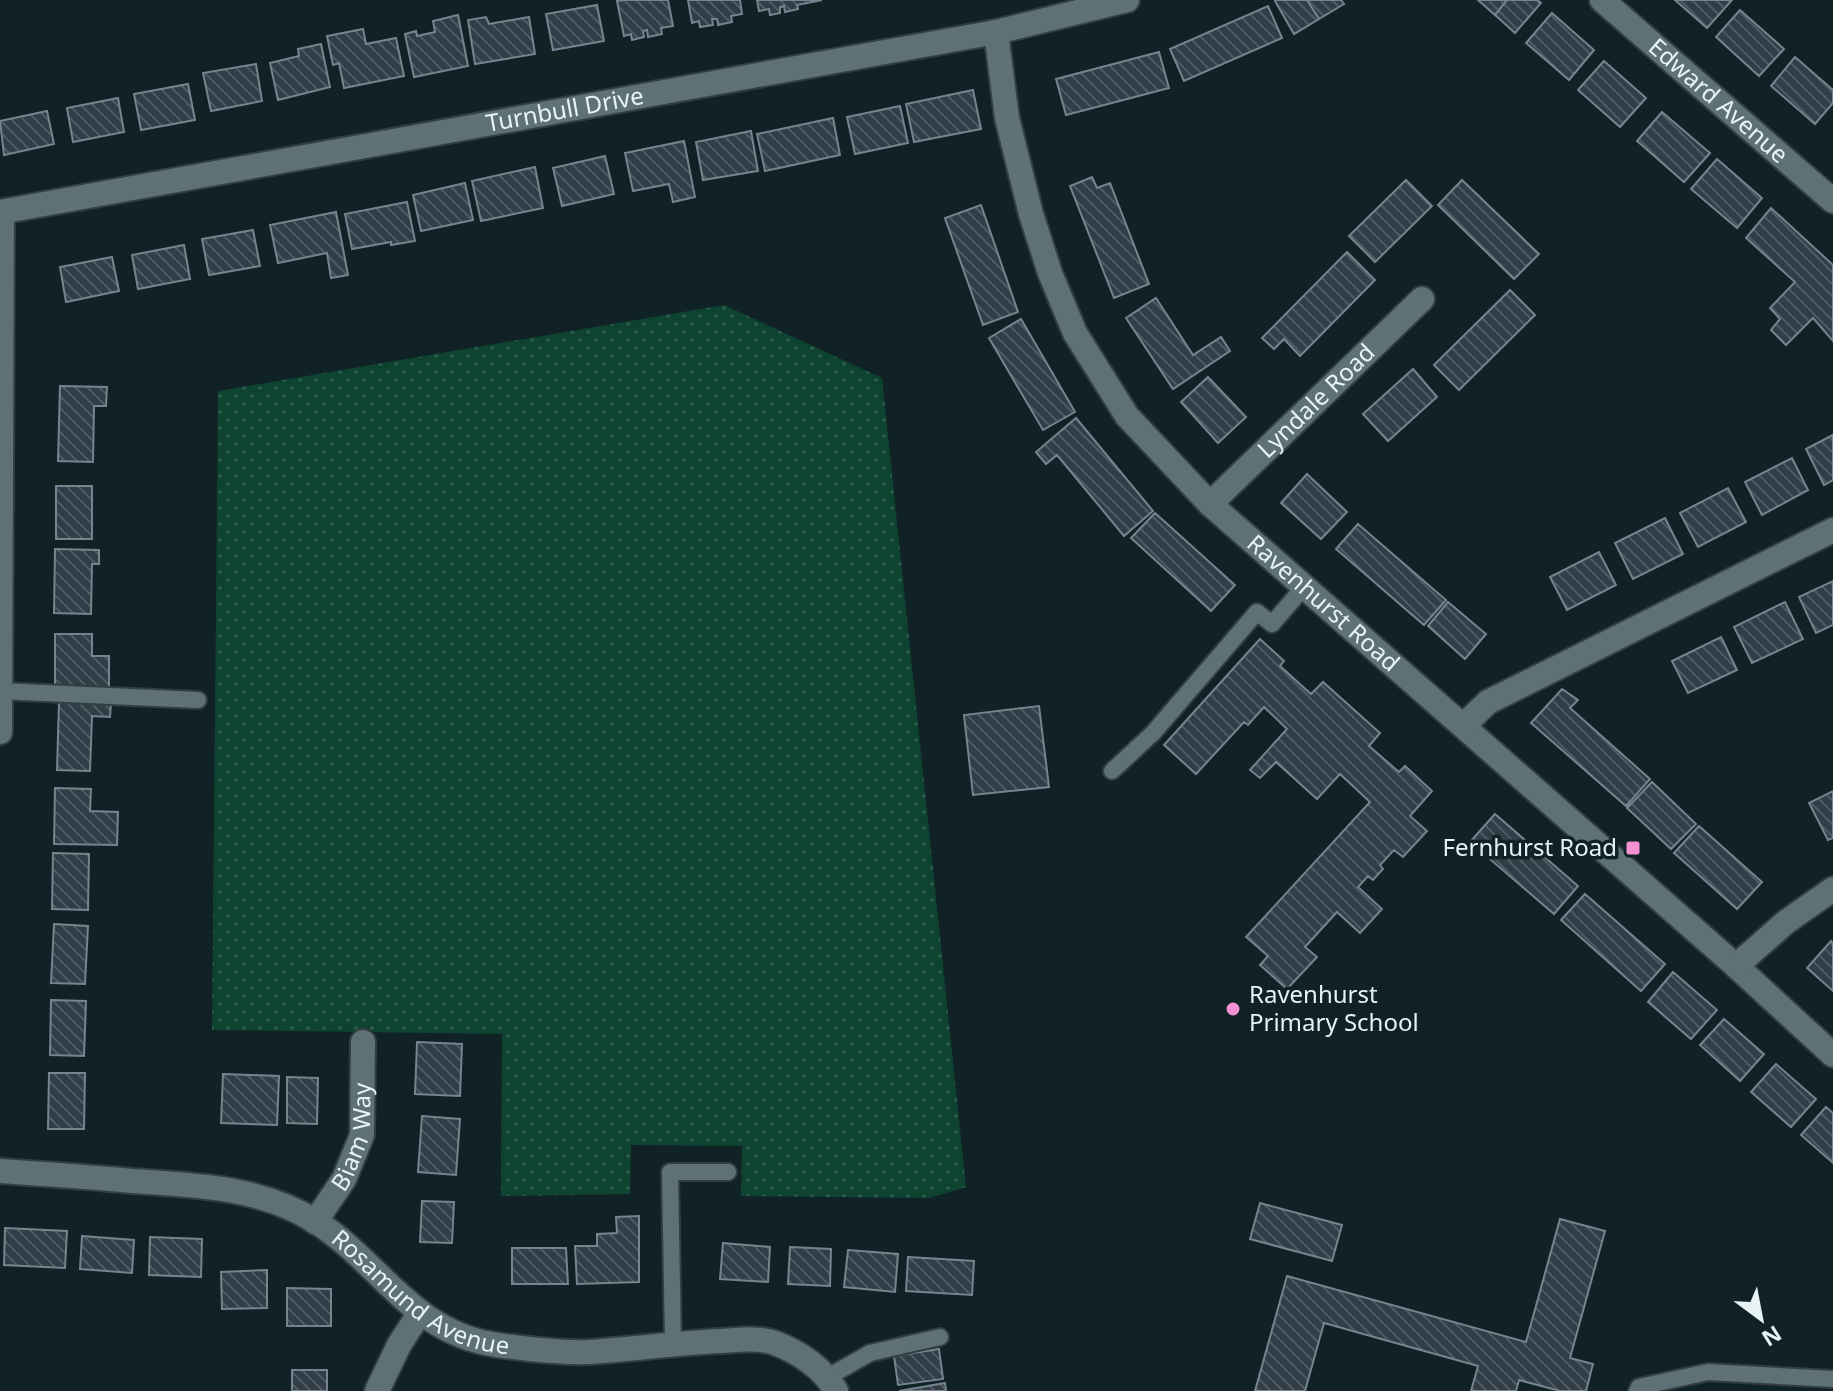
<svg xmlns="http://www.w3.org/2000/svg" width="1833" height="1391" font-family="'Noto Sans',sans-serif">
  <defs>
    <pattern id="garden-dots" width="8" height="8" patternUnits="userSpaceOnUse" patternTransform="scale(2)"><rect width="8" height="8" fill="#0d4330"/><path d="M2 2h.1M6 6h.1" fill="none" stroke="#305f4f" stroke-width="1.8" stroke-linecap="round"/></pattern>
    <pattern id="building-back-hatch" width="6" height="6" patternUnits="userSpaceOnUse" patternTransform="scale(2)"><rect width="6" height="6" fill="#313e48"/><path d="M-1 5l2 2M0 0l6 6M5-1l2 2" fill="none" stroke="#4f5a63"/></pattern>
  </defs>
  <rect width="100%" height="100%" fill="#102226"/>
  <path fill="url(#garden-dots)" d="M724,305l158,73 84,809 -37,11 -188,-2 1,-50 -111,-1 -1,49 -129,2 1,-162 -290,-4 6,-639z"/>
  <path fill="url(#building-back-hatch)" stroke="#758490" stroke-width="2" d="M625,0h43l5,26 -12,2 1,6 -14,3 -1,-7 -4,1 1,6 -12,3 -1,-6 -7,2 -7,-35z
    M688,0h52l2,14 -11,2 1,6 -14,3 -1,-6h-5l1,6 -13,2 -1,-6 -7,2z
    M757,0h65l-25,5 1,4 -13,3 -1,-6 -4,1v6l-10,2 -1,-6 -10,2z
    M1277,0h30l12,19 -25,15 -19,-33z
    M1307,0h34l3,4 -25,15z
    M1478,0h29l-12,15z
    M1507,0h30l4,3 -26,30 -20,-18z
    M1675,0h57l-25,28z
    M597,5l7,36 -51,9 -7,-36z
    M1268,6l14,32 -98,43 -14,-32z
    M1740,10l44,39 -25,27 -43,-39z
    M1552,13l42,37 -25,30 -43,-37z
    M458,15l10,51 -54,11 -9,-43 11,-3 1,5 18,-4 -2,-11z
    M486,17l3,7 40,-7 6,37 -60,10 -7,-44z
    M363,29l3,15 30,-6 8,38 -60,12 -5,-25 -6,2 -6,-29z
    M321,44l9,43 -52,13 -8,-37 29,-7 -1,-7z
    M1159,52l10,36 -103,27 -10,-36z
    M1795,57l38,33v13l-18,21 -44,-38z
    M1604,61l42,37 -26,29 -42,-37z
    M256,64l6,37 -51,10 -8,-38z
    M188,84l7,36 -54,10 -7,-36z
    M973,90l8,39 -67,13 -8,-38z
    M118,98l6,34 -51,10 -6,-34z
    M900,106l8,37 -53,11 -8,-37z
    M47,111l7,33 -50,11 -4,-34z
    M1662,112l48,41 -26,29 -47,-41z
    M833,118l7,37 -75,16 -8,-37z
    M751,131l7,40 -55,9 -7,-38z
    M684,141l11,56 -22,5 -4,-18 -36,7 -8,-38z
    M605,156l9,38 -52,12 -9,-38z
    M1717,159l45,39 -25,30 -46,-39z
    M535,167l8,41 -62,13 -9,-40z
    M1092,177l5,11 13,-5 39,101 -35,14 -44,-112z
    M1406,180l26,26 -57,56 -26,-26z
    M1462,180l77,74 -25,25 -76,-74z
    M465,183l8,37 -52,11 -8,-36z
    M407,202l8,39 -24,4v-3l-39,7 -7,-35z
    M981,205l37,107 -35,13 -38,-107z
    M1771,208l62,57v76l-20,-23 -27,27 -15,-15 9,-11 -10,-11 25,-26 -49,-44z
    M336,212l12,63 -17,3 -4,-25 -49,10 -8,-38z
    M253,230l7,36 -51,9 -7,-36z
    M184,245l6,34 -52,10 -6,-34z
    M1347,252l28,28 -75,76 -16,-17 -10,10 -12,-11z
    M112,257l7,34 -53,11 -6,-35z
    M1510,290l25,25 -76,75 -25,-25z
    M1156,298l37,57 28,-18 9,14 -57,38 -47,-71z
    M1021,319l54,93 -32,18 -54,-92z
    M1413,369l24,28 -49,44 -25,-27z
    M1208,377l38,40 -28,26 -37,-41z
    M60,386l47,1 -1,19h-12l-1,56 -35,-1z
    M1076,418l77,93 -29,25 -67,-81 -11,9 -10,-12z
    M1833,435v45l-9,5 -18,-36z
    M1792,458l16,32 -46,25 -17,-33z
    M1307,474l40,38 -26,27 -40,-36z
    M56,486h36v53h-36z
    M1728,488l18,34 -48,25 -18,-34z
    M1155,513l80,72 -24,26 -80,-73z
    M1665,518l18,36 -50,25 -18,-36z
    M1358,524l88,76 -22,25 -88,-76z
    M55,549l44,1v14h-7l-1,50 -37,-1z
    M1599,552l17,33 -49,25 -17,-33z
    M1833,581v44l-17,8 -17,-36z
    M1448,602l38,32 -21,25 -37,-33z
    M1785,602l18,37 -51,24 -18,-36z
    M55,634h37v22h17v35l-54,-1z
    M1721,637l16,33 -49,23 -16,-32z
    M1260,639l24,22 -4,5 31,28 12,-12 57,51 -11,13 30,26 6,-6 27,25 -22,25 17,15 -24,26 -9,-7 -14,15 3,4 -10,11 -5,-4 -10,11 24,22 -22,24 -23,-21 -32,35 12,10 -30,32 -27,-24 8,-9 -22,-19 124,-135 -30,-28 -23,25 -41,-37 -16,16 -10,-8 37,-41 -23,-22 -16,18 -4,-3 -48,52 -32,-29z
    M1562,689l16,11 -8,8 80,71 -24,27 -95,-83z
    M59,702l52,1 -1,14 -18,-1 -2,55 -33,-1z
    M1039,706l10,81 -76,8 -9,-80z
    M1652,782l44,42 -25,25 -44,-41z
    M55,788l36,1 -1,22 28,1 -1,33 -63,-1z
    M1833,791v47l-5,2 -19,-37z
    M1495,814l83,72 -24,28 -84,-72z
    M1699,826l63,56 -25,27 -63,-56z
    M53,853l36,1 -1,56 -36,-1z
    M1585,894l80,70 -24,27 -80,-71z
    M54,924l34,2 -3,58 -34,-1z
    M1831,941l2,2v48l-26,-23z
    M1673,972l44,38 -26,29 -43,-37z
    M51,1000l35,1 -2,55 -34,-1z
    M1724,1019l40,35 -24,27 -40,-36z
    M417,1042l45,2 -2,52 -45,-2z
    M1776,1064l40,35 -25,28 -40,-35z
    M49,1073h36l-1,56h-36z
    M223,1074l56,2 -2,49 -56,-2z
    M287,1077l31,1 -1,46 -30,-1z
    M1826,1107l7,6v50l-32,-28z
    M422,1116l38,3 -4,56 -38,-3z
    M422,1201l32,1 -2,41 -32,-1z
    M1260,1203l82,22 -10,36 -82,-22z
    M639,1216v66l-62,2 -2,-38h22v-12l20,-1 -1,-16z
    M1560,1219l45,12 -35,127 23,6 -7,27h-26l-41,-11 -3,11h-45l7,-25 -154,-43 -19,68h-50l32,-115 239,66z
    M5,1228l62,3 -2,37 -61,-3z
    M82,1236l52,4 -2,33 -52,-4z
    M150,1237l52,2 -1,38 -52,-2z
    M723,1243l47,4 -2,35 -48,-3z
    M790,1247l41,2 -1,37 -42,-2z
    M512,1248h54l2,36h-56z
    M848,1250l50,4 -3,38 -51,-5z
    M908,1257l66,4 -2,34 -66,-4z
    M267,1270v38l-45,1 -1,-37z
    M287,1288l44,1v37h-44z
    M939,1349l4,30 -45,6 -4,-29z
    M292,1370h35v21h-35z
    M945,1383l1,8h-47z"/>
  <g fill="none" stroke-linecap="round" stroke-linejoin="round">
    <defs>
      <path id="service" d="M0,691l198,9
        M1112,771l41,-38 104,-121 15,12 32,-37
        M673,1343l-3,-171h58
        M828,1377l42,-24 70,-16
        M1637,1391l2,-4 69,-15 125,7"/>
      <g id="minor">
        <path id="s1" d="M1602,0l231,201"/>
        <path id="s2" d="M996,32l11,86 24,96 19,59 25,60 52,83 83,88 526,462 97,89"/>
        <path id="s3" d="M0,212l996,-180 131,-32"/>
        <path id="s4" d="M1210,504l212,-205"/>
        <path d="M1463,726l25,-24 345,-172"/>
        <path d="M0,732l2,-520"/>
        <path d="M1736,966l50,-44 47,-33"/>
        <path id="s5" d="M0,1171c44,3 89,6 133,10 63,4 127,6 182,40 65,41 97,112 182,124 29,4 62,8 91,7 45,-3 89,-9 133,-11 16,-1 39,-4 54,2 24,9 49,26 61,48"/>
        <path id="s6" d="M315,1222l29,-43 18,-44 1,-93"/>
        <path d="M377,1391l22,-46 20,-31"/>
      </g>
    </defs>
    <use href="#service" stroke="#333e42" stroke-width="20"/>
    <use href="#minor" stroke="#333e42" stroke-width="28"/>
    <use href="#service" stroke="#5d7176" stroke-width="16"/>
    <use href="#minor" stroke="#5d7176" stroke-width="24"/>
  </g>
  <g fill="#f491d4" stroke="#102226" stroke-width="3">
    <rect x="1625" y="840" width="16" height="16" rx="4"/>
    <circle cx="1233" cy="1009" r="8"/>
  </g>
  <g text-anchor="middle" stroke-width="7" stroke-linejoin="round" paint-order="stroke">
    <g font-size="24" fill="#e7f2f5" stroke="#102226">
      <text dy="8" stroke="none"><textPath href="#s1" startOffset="154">Edward Avenue</textPath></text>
      <text dy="8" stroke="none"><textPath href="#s3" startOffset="574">Turnbull Drive</textPath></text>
      <text dy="8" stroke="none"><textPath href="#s4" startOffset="148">Lyndale Road</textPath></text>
      <text dy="8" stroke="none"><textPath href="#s2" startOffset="682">Ravenhurst Road</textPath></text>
      <text dy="8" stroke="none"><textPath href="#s6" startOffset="96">Biam Way</textPath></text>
      <text dy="8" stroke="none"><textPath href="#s5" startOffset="452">Rosamund Avenue</textPath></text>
    </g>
    <g font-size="24" fill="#e7f2f5" stroke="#102226" text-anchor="end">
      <text x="1617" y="856">Fernhurst Road</text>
      <text x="1249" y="1003" text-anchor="start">Ravenhurst<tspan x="1249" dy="28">Primary School</tspan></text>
    </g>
  </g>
  <g transform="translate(1761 1319) rotate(148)" stroke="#102226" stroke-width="6" paint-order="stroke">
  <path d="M0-6L14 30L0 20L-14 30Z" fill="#e7f2f5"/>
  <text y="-12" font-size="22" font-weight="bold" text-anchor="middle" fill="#e7f2f5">N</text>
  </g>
</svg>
